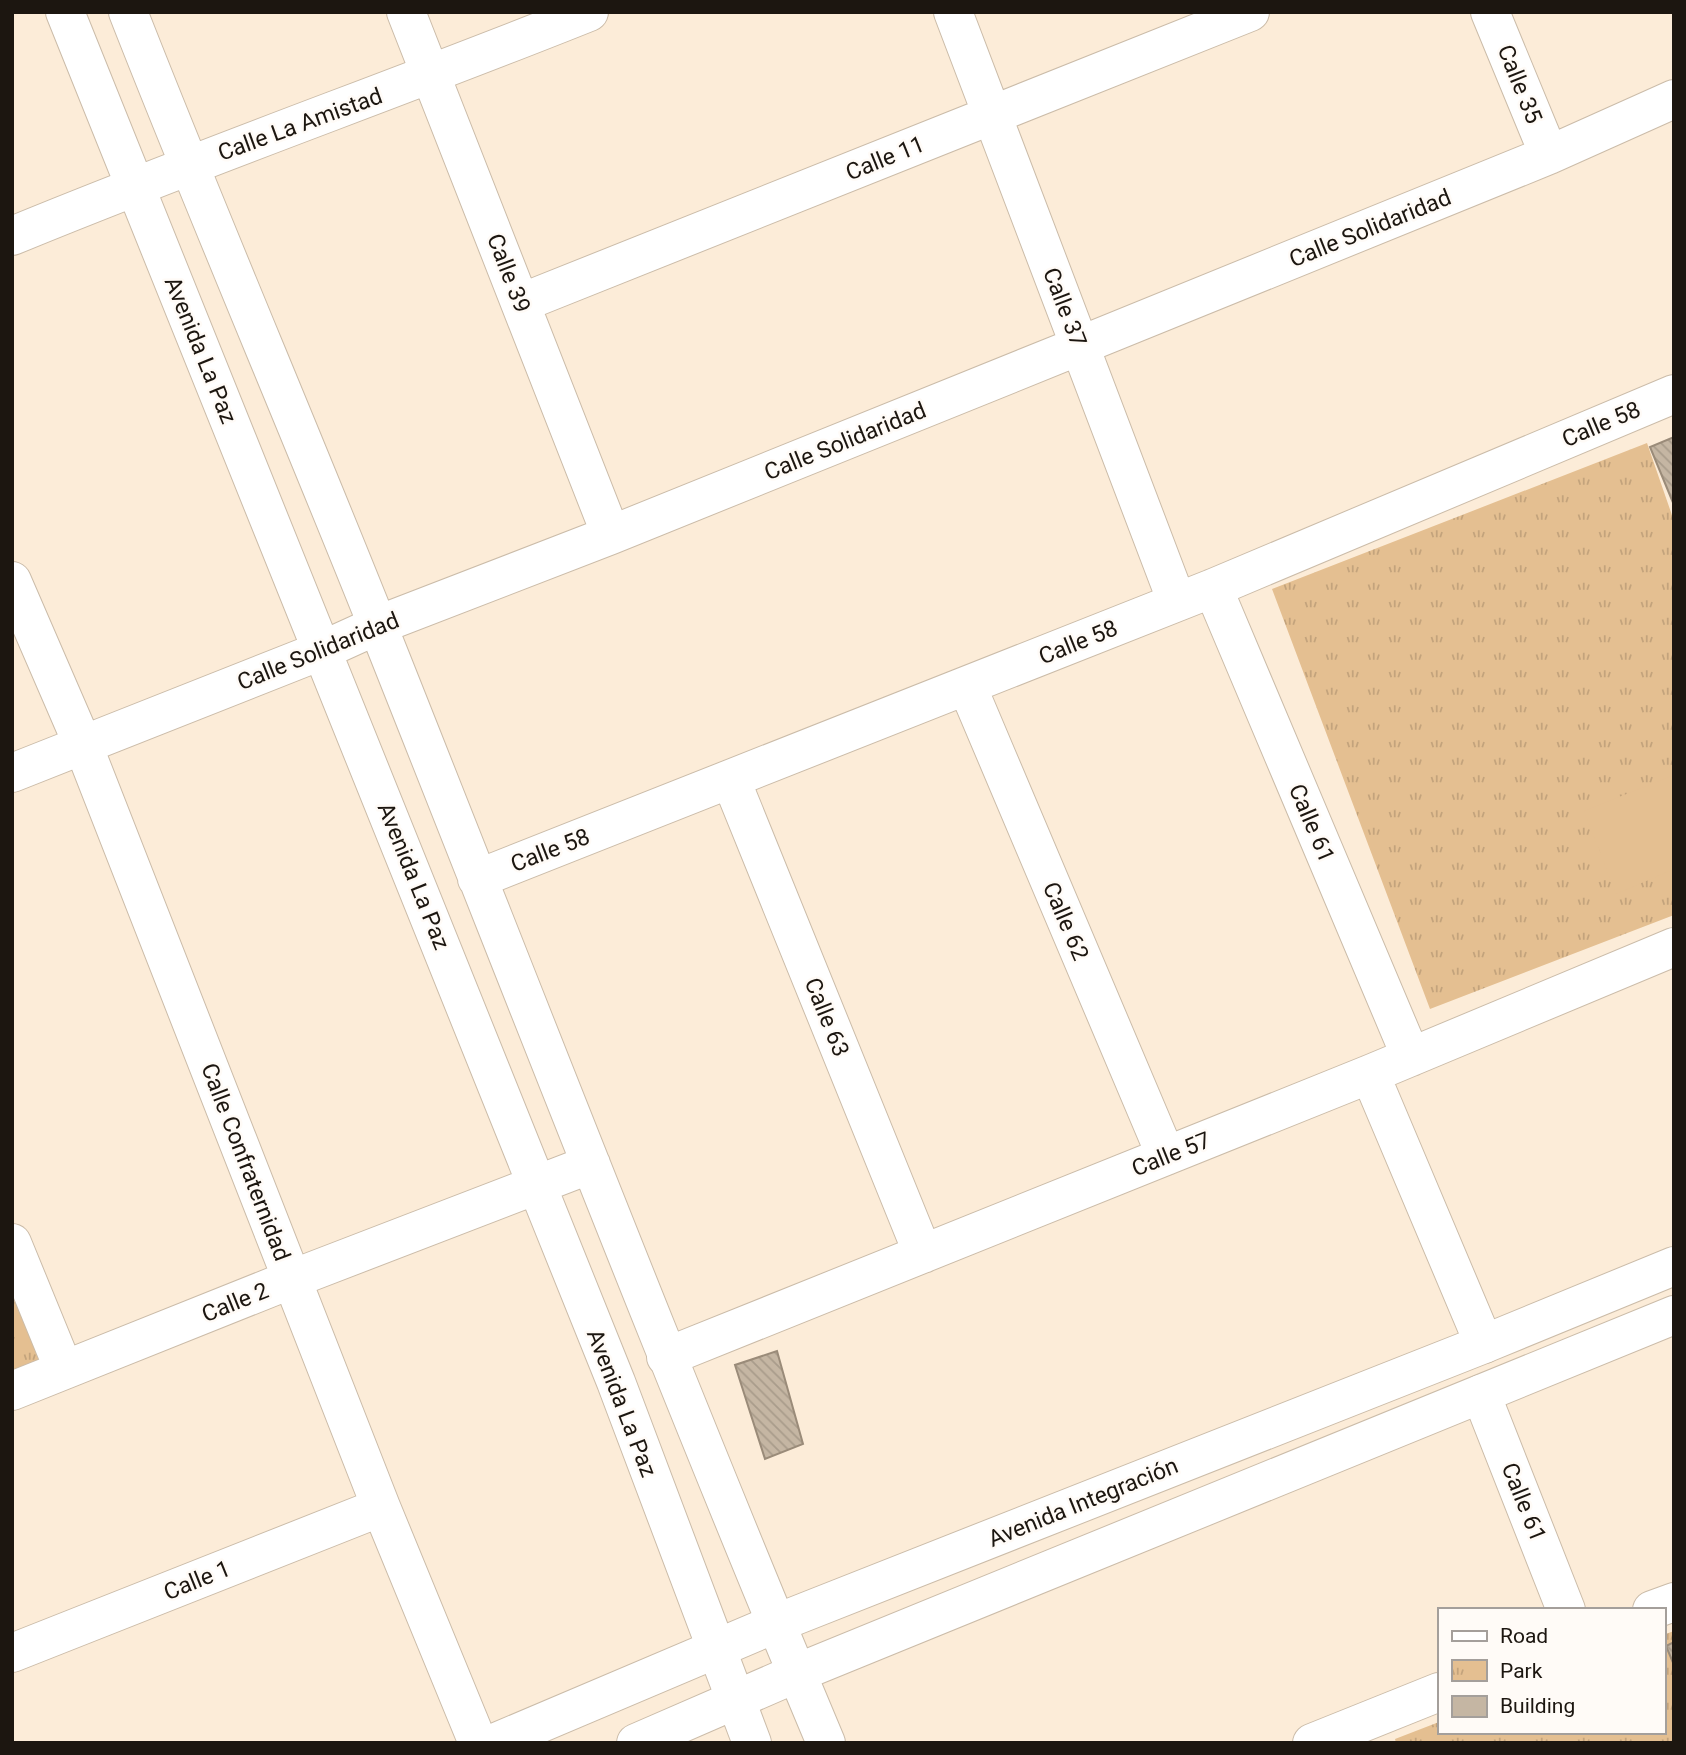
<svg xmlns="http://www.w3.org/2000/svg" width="1686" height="1755" font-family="Roboto,sans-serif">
  <defs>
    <pattern id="park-tufts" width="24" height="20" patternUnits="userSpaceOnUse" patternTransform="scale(1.75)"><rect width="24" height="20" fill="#e4bf91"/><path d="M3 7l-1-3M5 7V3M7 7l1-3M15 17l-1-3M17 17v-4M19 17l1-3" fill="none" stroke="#c3a37c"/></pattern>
    <pattern id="building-back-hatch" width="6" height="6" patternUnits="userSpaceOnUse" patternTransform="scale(1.75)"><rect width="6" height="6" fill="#c5b6a3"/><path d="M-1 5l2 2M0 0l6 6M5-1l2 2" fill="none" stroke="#a99c8b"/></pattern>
  </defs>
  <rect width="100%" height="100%" fill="#fcecd8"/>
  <path fill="url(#park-tufts)" d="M1647,443l27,78v394l-244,94 -158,-420z
    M12,1276l32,82 -32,13z
    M1674,1631v112h-278l-1,-4 44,-17v10h224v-97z"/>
  <path fill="#e4bf91" d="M1674,775v94l-58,25 -32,-83z"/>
  <path fill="url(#building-back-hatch)" stroke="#9a8b79" stroke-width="2" d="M1674,437v68l-24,-58z
    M777,1351l26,93 -38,15 -30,-94z
    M1674,1642v23l-8,-19z"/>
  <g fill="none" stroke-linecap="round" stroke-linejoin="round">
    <defs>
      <path id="minor" d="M65,12l551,1370 136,361
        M128,12c81,207 169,411 251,617 148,372 292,745 447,1114
        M406,12l205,523
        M953,12l224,590
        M1490,12l59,143
        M12,236c191,-79 385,-147 577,-224
        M521,303l729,-291
        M12,581l71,164 298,762 97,236
        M1213,588l198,469
        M967,686l199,470
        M12,773l311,-123 55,-25 233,-90 468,-189 470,-191 125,-56
        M731,780l192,474
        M477,879l736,-291 461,-194
        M1370,1074l114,270
        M12,1243l52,127
        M666,1357l704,-283 304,-127
        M12,1391l280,-112 299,-115
        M1481,1394l85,216
        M1652,1610l22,-8
        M12,1653l369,-146
        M1312,1743l127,-51"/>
      <path id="major" d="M494,1743l283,-120 707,-279 190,-78
        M636,1743l161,-70 877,-358"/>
    </defs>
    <use href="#minor" stroke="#cbbca9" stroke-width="40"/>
    <use href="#major" stroke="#cbbca9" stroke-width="40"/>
    <use href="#minor" stroke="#fff" stroke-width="38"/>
    <use href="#major" stroke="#fff" stroke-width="38"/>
  </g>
  <g text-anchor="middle" stroke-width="5" stroke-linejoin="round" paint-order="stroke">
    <g font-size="23" fill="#1c1610" stroke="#fffbf7">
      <text transform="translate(1520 84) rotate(68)" y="8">Calle 35</text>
      <text transform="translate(300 124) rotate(-20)" y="8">Calle La Amistad</text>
      <text transform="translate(885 158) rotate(-22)" y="8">Calle 11</text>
      <text transform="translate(1370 228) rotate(-22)" y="8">Calle Solidaridad</text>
      <text transform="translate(509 273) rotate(69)" y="8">Calle 39</text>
      <text transform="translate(1065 307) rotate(69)" y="8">Calle 37</text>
      <text transform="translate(201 350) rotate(68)" y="8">Avenida La Paz</text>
      <text transform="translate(1601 424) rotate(-23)" y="8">Calle 58</text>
      <text transform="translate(845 441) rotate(-22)" y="8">Calle Solidaridad</text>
      <text transform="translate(1078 642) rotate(-22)" y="8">Calle 58</text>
      <text transform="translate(318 651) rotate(-22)" y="8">Calle Solidaridad</text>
      <text transform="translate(1312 823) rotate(67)" y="8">Calle 61</text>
      <text transform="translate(550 850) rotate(-21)" y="8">Calle 58</text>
      <text transform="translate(414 876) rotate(68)" y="8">Avenida La Paz</text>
      <text transform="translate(1066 921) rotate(67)" y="8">Calle 62</text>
      <text transform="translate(827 1017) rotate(68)" y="8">Calle 63</text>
      <text transform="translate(1171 1154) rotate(-22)" y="8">Calle 57</text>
      <text transform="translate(246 1162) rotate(69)" y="8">Calle Confraternidad</text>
      <text transform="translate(235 1302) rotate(-22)" y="8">Calle 2</text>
      <text transform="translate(622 1403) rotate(69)" y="8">Avenida La Paz</text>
      <text transform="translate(1083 1502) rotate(-22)" y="8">Avenida Integración</text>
      <text transform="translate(1524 1502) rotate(68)" y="8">Calle 61</text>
      <text transform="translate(197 1580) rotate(-22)" y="8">Calle 1</text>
    </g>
  </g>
  <rect width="1686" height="1755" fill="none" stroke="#1c1610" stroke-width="28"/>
  <rect x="1438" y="1608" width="228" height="126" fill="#fffbf7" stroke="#a49f9b" stroke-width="2"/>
  <rect x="1452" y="1631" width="35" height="10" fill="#ffffff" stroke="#a49f9b" stroke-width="2"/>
  <text x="1500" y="1643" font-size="21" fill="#1c1610">Road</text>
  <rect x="1452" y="1660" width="35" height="21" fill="url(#park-tufts)" stroke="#a49f9b" stroke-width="2"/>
  <text x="1500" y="1678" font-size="21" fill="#1c1610">Park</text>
  <rect x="1452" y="1696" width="35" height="21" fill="#c5b6a3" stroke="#a49f9b" stroke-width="2"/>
  <text x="1500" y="1713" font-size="21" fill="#1c1610">Building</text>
</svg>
